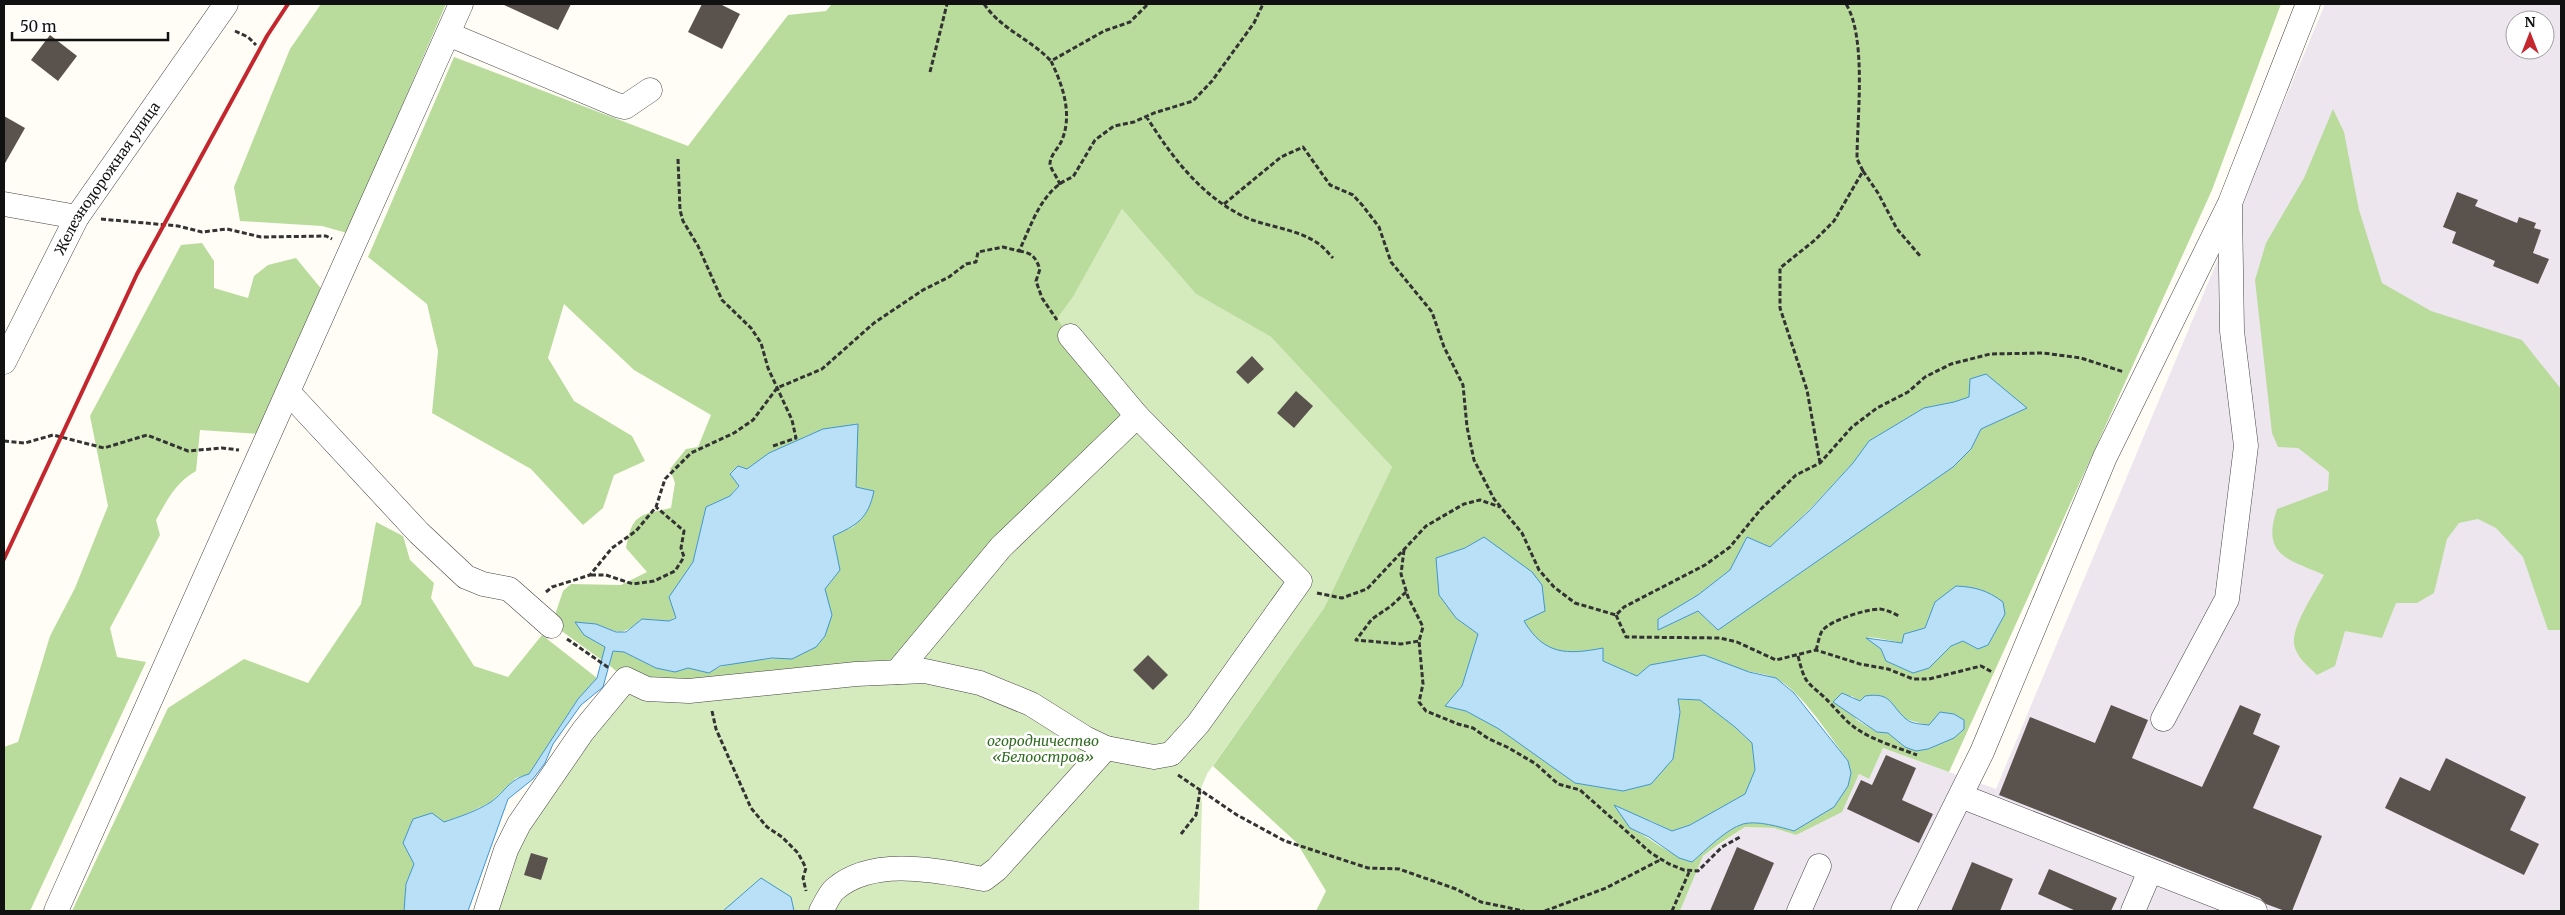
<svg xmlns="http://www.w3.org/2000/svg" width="2565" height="915" font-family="Merriweather,serif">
  <rect width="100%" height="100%" fill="#fffdf5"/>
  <path fill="#eee6ef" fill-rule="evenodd" d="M2325,4h236v907h-881l23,-55 42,-29 29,1 23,7 62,-61 10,5 14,-31 113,41zM2515,20h30v30h-30z"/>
  <path fill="#d5ebbd" d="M1122,209l74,85 75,43 121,130 -68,141 -117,166 -7,17 2,13 -3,107h-713l20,-61 102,-147 475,-350 -26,-34 16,-22z"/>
  <path fill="#b9dc9c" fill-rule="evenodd" d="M321,4h125l-99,229 -25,-7 -82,-5 -6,-34 56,-138z
    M832,4h1449l-69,186 -263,582 -66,-24 -14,31 -10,-5 -17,38 -46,23 -22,-7 -29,-1 -26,17 -16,12 -23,55h-364l10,-20 -29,-48 -84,-77 111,-158 68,-141 -121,-130 -75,-43 -74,-85 -49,88 -16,22 76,92 -233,257 -190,21 -87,-12 -14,-12 4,-15 11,2 32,16 19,4 13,-4 21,5c18,-12 62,-15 83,-14l40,-44 -7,-26 15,-19 -8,-34 22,-9 19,-36 -17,-3v-26l-33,-33 -54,24 -22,16 -9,-3 -8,7 9,12 -9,11 -24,11 -13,55 -24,35 7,20 -7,4 -27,-2c-21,17 -21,15 -46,5l-12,11 22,12 -3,14 -51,-37 11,-33 8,-7 50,1 26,-13 -21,-24c6,-34 13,-33 45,-40l4,-25 -5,-14 16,-20 12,-2 13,-32 -77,-45 -70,-66 -16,54 26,43 58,35 13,25 -31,14 -11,33 -20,17 -52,-56 -99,-56 6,-62 -11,-47 -59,-47 86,-200 234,89 100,-131 38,-4zM1969,397l57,11 -45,21 -10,20 -253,181 -20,-19 -40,19v-11l40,-24 32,-25 17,-33 23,10 39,-37 44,-47 16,-22 55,-33 30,-6zM1484,537c14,29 37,94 62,110 14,9 41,4 57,1v13l34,15 13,-11c30,2 101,2 125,13 25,11 57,61 73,83l-14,46 -40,24c-13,-4 -38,-11 -51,-7 -17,5 -37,26 -51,38 -23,-7 -41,-24 -62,-34l19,-8 23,11 18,-6 56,-31 9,-24 -3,-27 -17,-16 -35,-27 -22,-1 2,13 -29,72 -29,7 -47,-8 -76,-54 -33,-18 -20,-5 16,-20 16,-52 -22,-16 -20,-60 29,-10zM1935,602l70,12 -17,31 -10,4 -15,-8 -12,5 -22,22 -16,5 -27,-12 -5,-12 -14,-11c6,-2 27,4 36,5l1,-9 21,-6zM1852,696c18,13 56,25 77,29l7,-6 18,19 -26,11 -23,-2 -17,-14 -11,-1 -20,-12 -6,-8 -18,-10z
    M2333,109l11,23 15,78 23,73 49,28 91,29 39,49v241h-13l-25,-73 -27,-29 -18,-9 -19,4 -12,16 -13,54 -17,10h-21l-14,35 -37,-7 -10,35 -18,9c-9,-9 -21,-18 -23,-31 -2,-19 21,-52 30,-69 -36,-16 -63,-19 -47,-66l51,-19 1,-18 -31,-24 -20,-1 -6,-14 -17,-153 11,-37 38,-65z
    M202,243l12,18v27l34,10 6,-22 14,-11 28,-7 27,33 -65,143 -58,-4 -4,41c-20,11 -29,29 -40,49l4,15 -50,93 7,29 29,5 -116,249h-26v-164l14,-5 32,-106 25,-48 33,-82 -18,-90 91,-171z
    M376,522l27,14 7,24 24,23 -3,15 43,68 34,11 34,-42 55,43 -19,21 -49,75 -13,4 -25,24 -29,14 -18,6 -30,42 -8,20 -2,27h-332l96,-203 76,-49 64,24 53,-79z"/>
  <path fill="#b9e0f7" stroke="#3f96cf" d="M1986,374l41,34 -46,21 -10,20 -18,18 -235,163 -20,-19 -40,19v-11l40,-24 32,-25 17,-33 23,10 40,-37 43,-47 16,-22 55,-33 30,-6 15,-5 1,-18z
    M858,424l-2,63 18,4c-6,28 -17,34 -41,45l7,34 -15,19 7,26 -7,21 -9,11 -24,12 -20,-1 -52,8 -11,7 -21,-5 -13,4 -19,-4 -32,-16 -11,-1 -10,36 -22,18 -28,39 -8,19 -12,16 -25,20 -40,112h-64l2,-27 8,-20 -11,-21 10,-24 19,-6 12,9c15,-5 33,-11 47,-20 15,-11 17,-22 38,-28l49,-75 19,-21 8,-31 -21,-12 -9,-13 21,2 20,8h10l16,-13 27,2 7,-3 -7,-21 24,-35 13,-55 24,-11 9,-10 -9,-12 8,-8 9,3 22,-16 54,-24z
    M1484,537l48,35 10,13 3,26 -21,10c20,34 43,34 79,27v13l34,15 13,-11 54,-10 45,17 27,6 18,15 54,68 3,12 -3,13 -14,21 -40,24c-13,-4 -38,-11 -51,-7 -17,5 -37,26 -51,38l-13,-4 -30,-21 -19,-9 -16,-23 58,26 18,-6 55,-31 10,-24 -3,-27 -17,-16 -35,-27 -22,-1 2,13 -7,47 -22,25 -28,7 -48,-8 -76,-54 -33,-18 -21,-5 17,-20 16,-52 -22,-16 -17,-23 -3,-37 29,-10z
    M1956,586c19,1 31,4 47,16l2,12 -17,31 -10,4 -15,-8 -12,5 -22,22 -16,5 -27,-12 -5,-12 -15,-11 36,5 2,-9 21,-6 10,-26z
    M1842,693l18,8 5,-5c27,-4 24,8 41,23 6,5 15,5 23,6l11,-13 14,2 10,6v9l-10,9 -26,11 -12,2 -11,-4 -17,-14 -11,-1 -44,-30z
    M761,878l30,19 3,14h-71z"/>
  <path fill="#5a524d" d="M502,4h69l-13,26z
    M702,4h18l20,10 -18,35 -34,-17z
    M50,35l27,21 -19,25 -27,-21z
    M4,116l21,12 -21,37z
    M2457,192l21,8 -3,6 42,17 2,-6 17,6 -2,5 7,2 -8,23 16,6 -11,25 -45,-18 2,-5 -43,-18 4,-11 -13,-5z
    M1252,356l12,13 -16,15 -12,-12z
    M1296,391l17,15 -19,22 -17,-15z
    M1148,655l20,20 -15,15 -20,-20z
    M2111,705l37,15 -16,38 70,29 38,-82 21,9 -8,20 27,12 -27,62 69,28 -30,75h-7l-19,-7 -6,-6 -261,-103 31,-78 65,26z
    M1886,755l30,13 -14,32 31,14 -14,29 -72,-34 14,-29 11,5z
    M2446,758l80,39 -16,33 29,14 -15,31 -139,-67 15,-31 30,14z
    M1737,847l37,16 -21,48h-43z
    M531,853l17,5 -7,22 -17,-5z
    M1972,862l41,17 -13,32h-49z
    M2049,869l68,29 -6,13h-35l-38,-17z"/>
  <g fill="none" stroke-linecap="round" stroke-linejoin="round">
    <defs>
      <g id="minor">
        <path d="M448,34l169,71 8,2 25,-17"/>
        <path d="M4,204l73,13"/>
        <path id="s1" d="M4,362l73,-145 149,-213"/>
        <path d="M289,393l130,140 47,44 17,7 26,5 42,37"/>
        <path d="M897,672l104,-125 136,-131"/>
        <path d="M2163,719l64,-120 19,-153 -14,-115 -2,-124"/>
        <path d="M1961,796l294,115"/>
        <path d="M56,911l405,-907"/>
        <path d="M486,911l20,-61 13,-26 64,-93 43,-52 21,10 42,2 167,-17 69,-3 55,12 51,21 54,34 21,10 48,9 17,-3 27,-30 102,-143 -163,-165 -67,-80"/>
        <path d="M821,911c4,-6 8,-17 14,-22 39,-33 103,-18 149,-10l13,-10 109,-121"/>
        <path d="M1799,911l20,-45"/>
        <path d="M1903,911l79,-159 123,-295 125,-254 78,-199"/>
        <path d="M2133,911l17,-40"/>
      </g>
    </defs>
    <use href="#minor" stroke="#444" stroke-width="25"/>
    <path stroke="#333" stroke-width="3" stroke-dasharray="5 2.5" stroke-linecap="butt" d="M984,4c18,26 45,34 67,57
      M235,31l13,6 8,8
      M930,72l17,-68
      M1146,116c24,38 51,75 91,97 24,14 56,14 79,29 7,4 12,11 17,16
      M678,159l2,51 3,11 15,25 24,54 29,28 10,15 7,25 24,52 4,18 -23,8
      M1863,171l15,22 19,36 24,28
      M1060,185c-2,-7 -9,-15 -10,-21 0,-9 9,-16 12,-24 11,-27 0,-56 -11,-79l53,-30 26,-9 18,-18
      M1224,204l57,-47 22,-10 27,38 23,10 10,11 16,21 12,35 41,50 12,35 19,38 4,42 7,33 20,39 28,34 17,37 15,17 21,16 41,12 8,-8 81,-42 25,-18 31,-38 35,-34 24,-12 32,-36 25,-19 31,-16 17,-15 26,-13 39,-10 53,-1 38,5 43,14
      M101,219l77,7 24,6 25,-3 34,8 65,-1 6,3
      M1019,251c14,2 16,6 21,18l-4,12 6,17 15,22
      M4,441l21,2 28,-8 51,13 43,-13 41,16 34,-3 17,2
      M1820,463l-13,-73 -27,-82v-40l35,-28 19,-19 29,-50 -6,-12c0,-41 10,-121 -11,-155
      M1404,550l-3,24 7,23 15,30 -4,14 4,43 -4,18 7,9 32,13 15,4 16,11 18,8 29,17 22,20 22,6 71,63 18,11 15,6 14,1 24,-24 18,-10
      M591,575h15l27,9 21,-3 21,-10 9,-14 -3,-9 3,-17 -28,-24
      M546,592l6,-5 38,-12 22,-27 24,-17 20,-24 9,-28 26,-26 43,-20 19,-13 24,-32 45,-19 52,-46 49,-33 26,-13 17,-13 10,-2 2,-10 25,-5 16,4c13,-27 23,-63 54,-74l22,-37 19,-14 20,-4 20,-9 39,-12 19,-20 42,-58 9,-19
      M1406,592l-15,14 -19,13 -16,21 45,4 18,-3
      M1317,593l25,5 25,-9 59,-63 38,-22 16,-4 20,7
      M1616,615l10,22 94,1 17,4 39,18 40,-10 44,14 28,5 25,10h16l52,-13 11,6
      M567,639l42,29
      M1816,650c2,-6 3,-14 6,-19 8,-11 45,-22 58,-22 7,1 13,4 19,7
      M1798,656c7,27 7,24 26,41 10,9 18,21 30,30 18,13 42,20 63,28
      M712,711l4,18 35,79 16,19 15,10 16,16 8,15 -3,10 3,13
      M1178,775l59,40 48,26 83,27 31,1 57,20 25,13 43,9
      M1181,834l15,-19 4,-24
      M1545,911l61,-23 54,-28
      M1672,911l18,-41"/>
    <use href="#minor" stroke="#fff" stroke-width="24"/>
    <path stroke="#c4262e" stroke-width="4" d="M4,559l133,-285 130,-238 21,-32"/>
  </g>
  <g text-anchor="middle" stroke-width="5" stroke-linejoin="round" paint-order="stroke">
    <g font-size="14" fill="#111" stroke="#fff">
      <text dy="5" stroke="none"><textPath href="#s1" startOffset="211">Железнодорожная улица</textPath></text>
    </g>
    <g font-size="14" font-style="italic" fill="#2f6b1f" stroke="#fff">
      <text x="1043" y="746">огородничество<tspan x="1043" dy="16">«Белоостров»</tspan></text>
    </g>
  </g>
  <rect width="2565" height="915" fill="none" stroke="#111111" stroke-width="10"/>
  <g transform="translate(2530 35)"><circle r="24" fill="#ffffff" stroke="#a0a0a0"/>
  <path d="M0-4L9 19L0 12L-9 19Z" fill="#c4262e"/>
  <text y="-8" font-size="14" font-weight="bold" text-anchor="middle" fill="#111111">N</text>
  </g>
  <path d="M12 32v8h156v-8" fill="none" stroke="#111111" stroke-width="2.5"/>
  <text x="20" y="32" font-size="15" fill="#111111" stroke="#ffffff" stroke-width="4" paint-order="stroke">50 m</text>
</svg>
